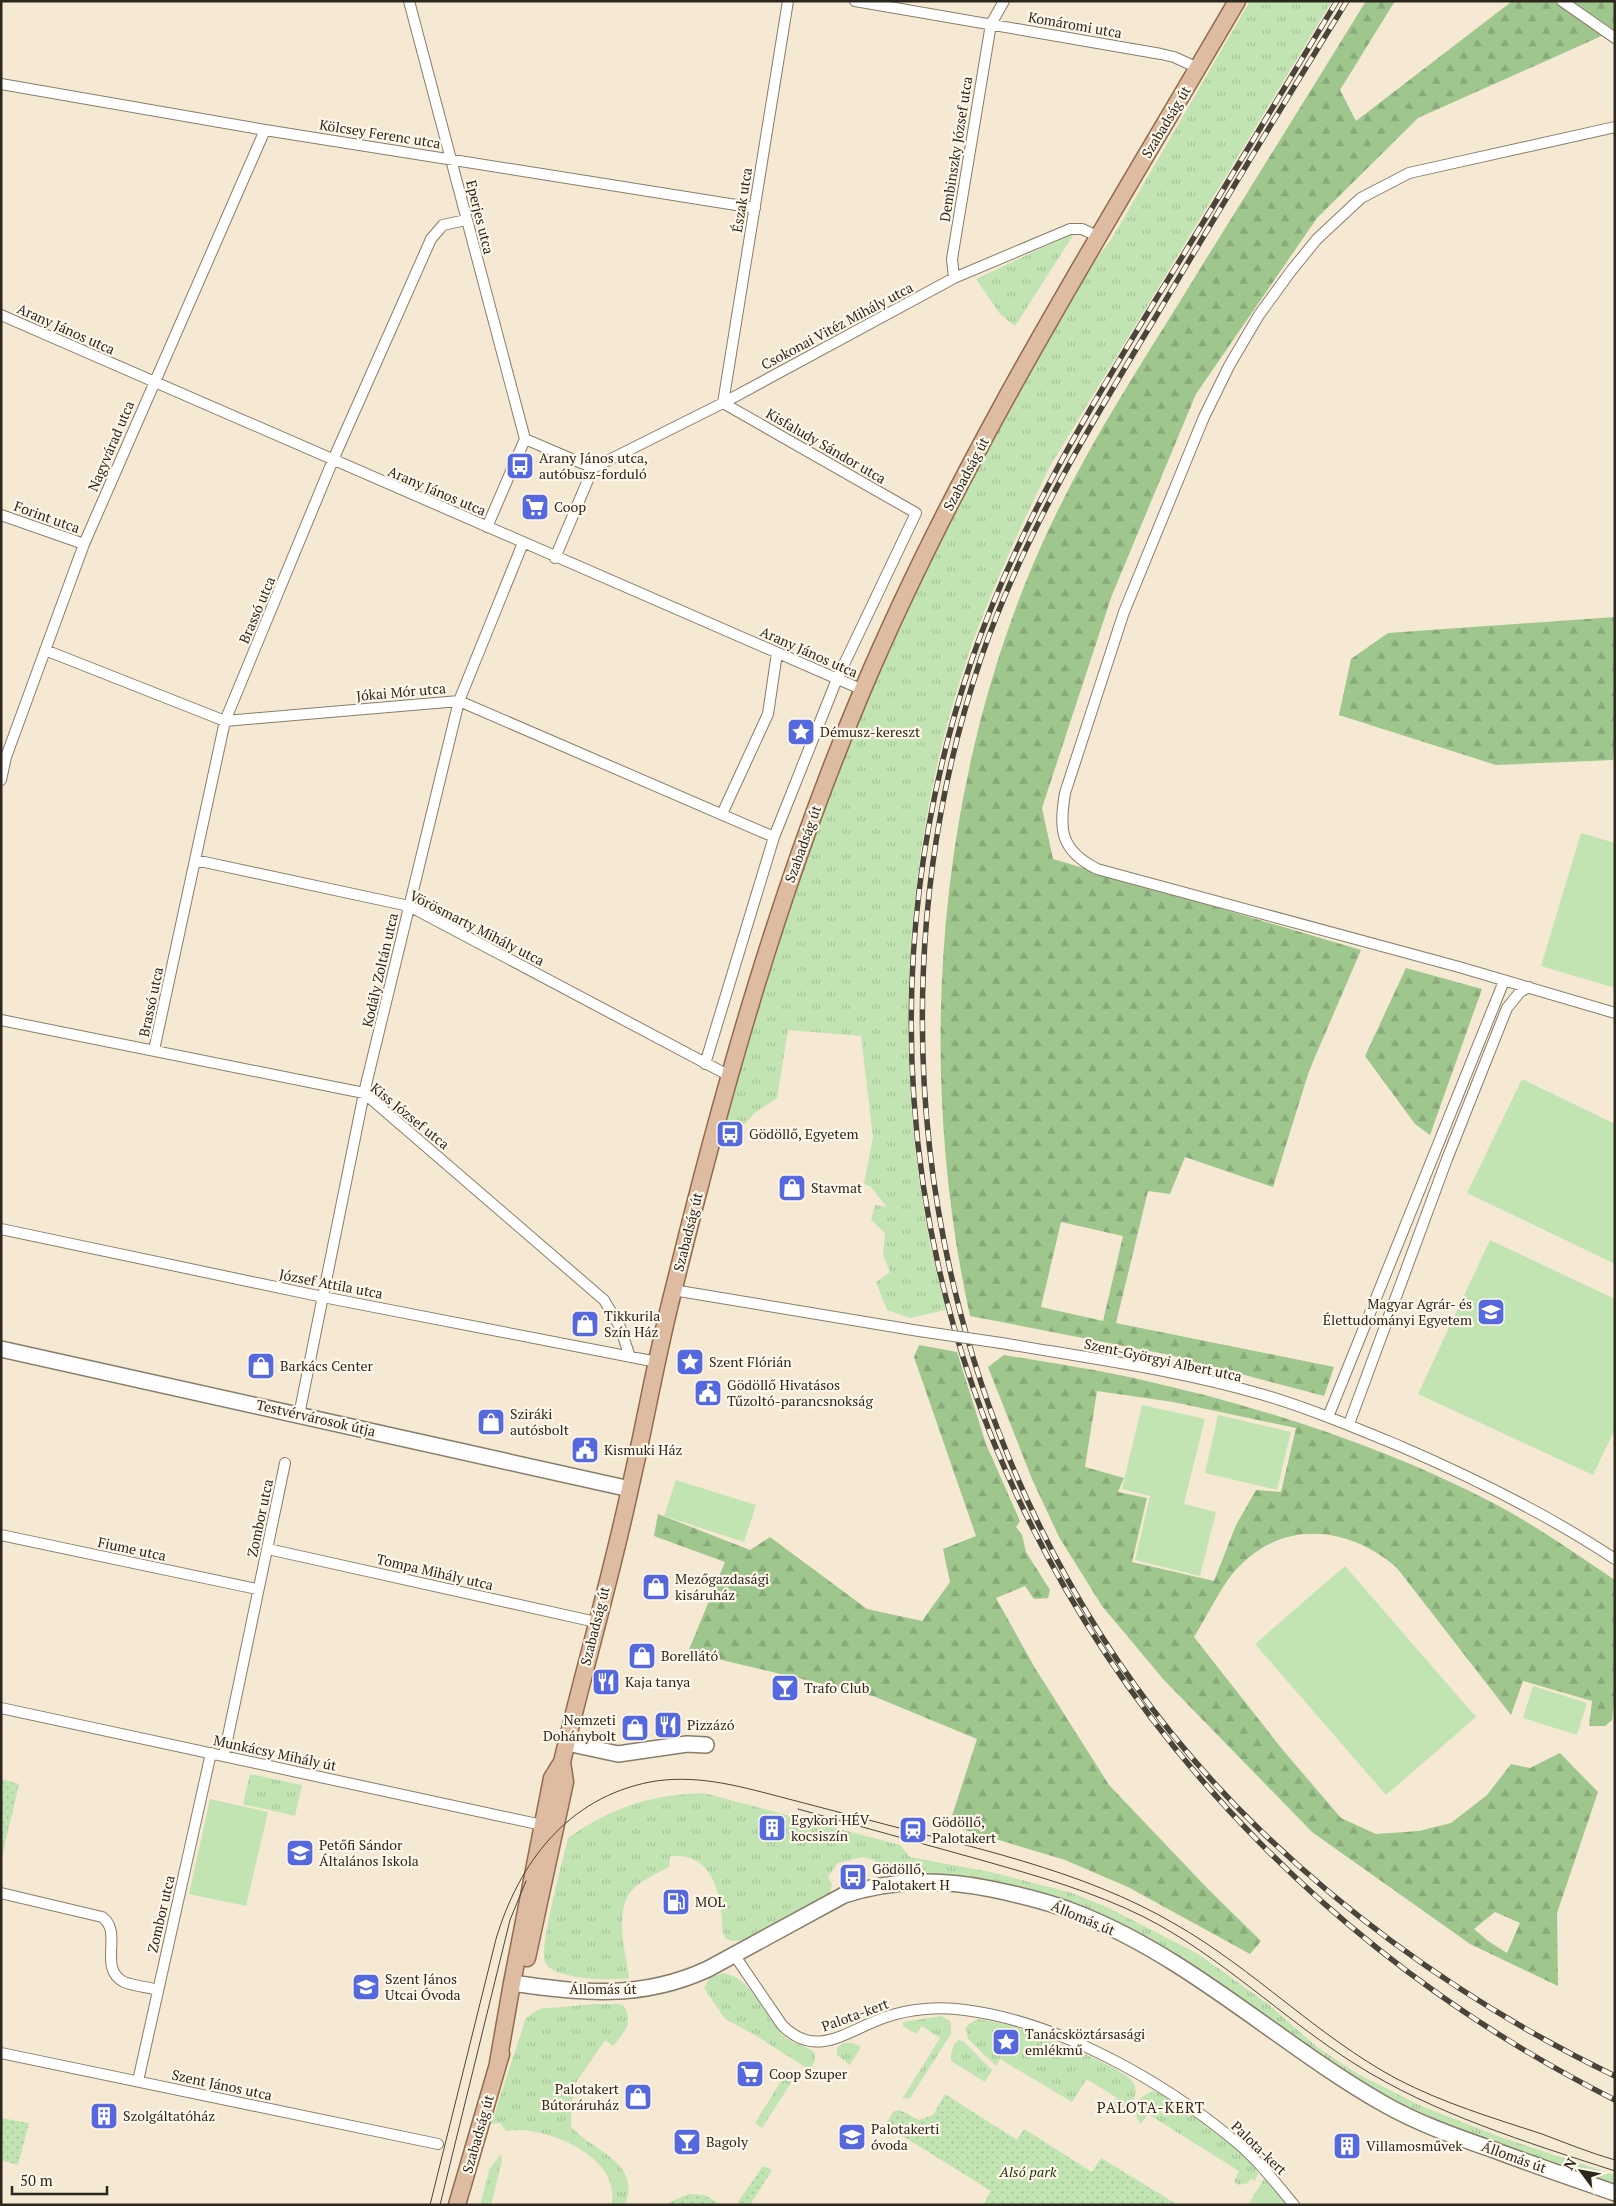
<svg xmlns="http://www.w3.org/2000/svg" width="1616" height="2206" font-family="'PT Serif',serif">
  <defs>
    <pattern id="grass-tufts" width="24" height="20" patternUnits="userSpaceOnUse" patternTransform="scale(1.25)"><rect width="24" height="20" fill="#c1e4b2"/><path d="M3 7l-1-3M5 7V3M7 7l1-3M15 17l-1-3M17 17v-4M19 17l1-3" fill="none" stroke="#a6c499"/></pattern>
    <pattern id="forest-firs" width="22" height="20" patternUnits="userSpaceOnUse" patternTransform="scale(1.25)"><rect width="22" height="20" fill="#9ec68d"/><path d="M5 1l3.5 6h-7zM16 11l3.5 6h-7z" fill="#88aa79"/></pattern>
    <pattern id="park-dots" width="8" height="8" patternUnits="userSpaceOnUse" patternTransform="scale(1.25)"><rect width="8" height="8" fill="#c1e4b2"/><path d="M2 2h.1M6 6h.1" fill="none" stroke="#a6c499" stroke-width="1.8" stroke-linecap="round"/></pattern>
  </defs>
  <rect width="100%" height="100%" fill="#f6e9d3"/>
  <path fill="url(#grass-tufts)" d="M1250,1h82l-282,465c-29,60 -58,121 -80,184 -72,206 -82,450 -24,660l-36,8 -23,-8 -11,-28 14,-10 -7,-17 2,-22 -14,-13 4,-15 12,2 -17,-21 -6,-2 9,-47 -12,-101 -73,-6 -11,68 -21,14 -16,17 -15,-5 37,-143 47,-135 75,-194 94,-195 110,-187 24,-32z
    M1072,234h2l-59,92 -15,-12 -24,-35z
    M250,1774l52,11 -7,31 -52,-12z
    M704,1793l196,52 10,12 85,16 77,20 37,15 89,46 70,50 49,43 41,27 61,31 84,33 112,37v12l-159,-58 -65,-29 -36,-21 -191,-130 -199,-71 -43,-5h-41l-7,-13 -11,-3 -25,6 -10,14 4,8 -2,8 -51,27 -31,20 -15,1 -7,-2 -3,-6c-2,-36 -7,-80 -53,-77l-1,11c-11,6 -24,12 -34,20 -23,21 -9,65 -6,91 -16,3 -77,2 -84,-16 -6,-15 18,-102 23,-124 44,-31 82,-43 136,-45z
    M724,1973c30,6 39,43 60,63 9,9 22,9 31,17v7l-5,10 -55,-35 -30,-16 -21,-31 6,-11z
    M595,2004h24l5,2c10,18 0,26 -11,40l-8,-6 -32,47 5,3 -6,9 -1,27c19,25 72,35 54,79h-14c13,-47 -67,-81 -105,-74l-6,-8 -9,1 35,-106 13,-9z
    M942,2016l9,6v12l-41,64 -8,1 38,-61 -18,-12 -6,8 -13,-8v-4z
    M978,2019c9,2 18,3 27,5 21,5 119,43 128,58 5,8 2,15 -2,22l-3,-2 -5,6 -7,2 -5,-3 6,-9 -30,-19 -15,23 -72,-43 -4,7 -28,-27 -2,-11 3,-4z
    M959,2040l5,2 28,28 -7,12 -34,-21c-1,-6 2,-17 8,-21z
    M843,2043h10l8,4 -11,18 -13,-10v-7z
    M788,2070l8,5 -34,53 -7,-5z
    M1152,2091l7,2c34,23 76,46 99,80l-3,8 -4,-2 -3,4 -9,2 -5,-3 5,-11 -91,-57 -7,10 -4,-5 -2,-13 7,-9z
    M501,2154l1,7 -11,44h-11l10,-37z
    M1265,2177l23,28h-40z"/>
  <path fill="url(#forest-firs)" fill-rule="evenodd" d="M1366,1h29l-55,89 16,31 155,-119 104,-1v29l-197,88 -101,100 -121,176 -84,201 -70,213 11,51 308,91 -52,121 -36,116 -88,-30 -15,37 -22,-3 -32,132 218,44 -10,29 -159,-42 -195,-38c-56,-255 -33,-545 77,-783 38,-82 87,-158 135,-235 61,-99 123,-198 184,-297zM1061,1222l62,14 -20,85 -62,-14z
    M1615,617v127l-2,16 -117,5 -157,-50 12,-56 37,-26z
    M1406,968l76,21 -52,146 -15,-11 -50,-68z
    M919,1345l38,7 29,92 34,77 -4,6 6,8 4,17 24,38 -2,8 -14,1 -9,-13 -29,12 39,70 74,117 99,104 53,52 -11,13 -122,-67 -63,-27 -116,-35 28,-86 -104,-43 -185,-44 37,-90 -71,-26 4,-22 92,36 20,-13 97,72 55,12 28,-39 -7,-33 33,-13 -62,-179z
    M1004,1355c45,8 90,14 134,24 125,28 246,67 359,126 41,22 79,49 118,75v115l-3,25 -7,6h-16l3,-25 -69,-20 -12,34 -114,-147c-54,-47 -126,-48 -170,13 -12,18 -22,38 -33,56l88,112 59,69 35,16 43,-3 32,-8 36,-28 24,-31 19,4 30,-15 38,39 -41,121 1,73 -88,-42 -158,-112 -148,-152 -62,-74 -43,-69 -27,-58 -44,-112zM1097,1391l76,11 123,26 -15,64 -25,-2 -20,35 -22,56 -82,-19 15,-64 -29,-6 6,-14 -39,-11zM1495,1912l25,11 -13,30 -19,-12 -14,-12z"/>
  <path fill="url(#park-dots)" d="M1,1779l18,5 -18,77z
    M945,2094l72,46 7,-11 68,43 9,-14 77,47h-195l8,-14 -106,-66 9,-14 6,-1 19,10 14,-5z
    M1,2118l28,5 -11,42 -17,-5z
    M763,2166l9,4 -22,35h-14z
    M689,2194l15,1 19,10h-60z"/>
  <path fill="#c1e4b2" d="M1581,833l34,10v145l-74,-22z
    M1522,1079l93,45v140l-148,-71z
    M1490,1240l125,59v130l-22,46 -175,-81z
    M1142,1405l63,14 -21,85 32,8 -16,64 -65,-16 15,-64 -28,-7z
    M1218,1415l73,17 -14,58 -72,-17z
    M676,1480l80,25 -12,37 -80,-26z
    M1345,1566l131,151 -90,78 -131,-151z
    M1533,1686l54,17 -10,32 -54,-17z
    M210,1799l58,13 -22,94 -57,-12z"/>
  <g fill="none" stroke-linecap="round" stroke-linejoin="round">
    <defs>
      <path id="street" d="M409,1l116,438
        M855,1l306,53 13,3 24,11
        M1562,1l53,37
        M1,84l264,46 490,78
        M1615,127l-206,46 -48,25 -44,41 -26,32 -32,44 -30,51 -25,51 -80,195 -59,181c-6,37 -5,57 32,76l362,98 156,46
        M954,278l-2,-19 39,-235 13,-23
        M1,315l862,375
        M723,403l65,-402
        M1,515l83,29
        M487,527l38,-88 68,29
        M555,558l38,-90 130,-65 231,-125 116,-49h12l17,8
        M45,650l180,71 234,-20 315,136
        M1,780l5,-23 78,-213 181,-414
        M722,814l46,-100 9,-61
        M195,860l214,46 319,169
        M1,1020l363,73 240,207 16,27 10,30
        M154,1050l71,-329 108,-261 98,-221 12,-14 23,-5
        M705,1064l69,-227 63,-158 79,-166 -193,-110
        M1,1229l322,68 334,65
        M673,1290l246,41
        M1001,1343c88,15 178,27 263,52 47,14 92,33 138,52 74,32 145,67 213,112
        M299,1415l65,-322 95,-392 64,-158
        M1328,1417l176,-436
        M1349,1424l98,-265 60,-151 13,-16 9,-5
        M1,1535l256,54
        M268,1549l328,73
        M1,1708l541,117
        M224,1755l61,-292
        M1,1893l101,24c22,15 -5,51 22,65 10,4 23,5 34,8
        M735,1956l47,69c35,36 67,4 104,-8 23,-8 54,-11 79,-7 94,12 198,71 270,131 22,18 41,42 59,64
        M1,2053l437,91
        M138,2081l73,-328"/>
      <path id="secondary" d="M1,1349l629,140
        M567,1743l51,11 69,-10 19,1
        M512,1983c70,10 129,17 196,-14l136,-74c50,-16 96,-16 147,-6 29,6 59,13 86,24 113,44 203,132 307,191 35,20 73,33 110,46 40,15 81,29 121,43"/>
      <path id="primary" d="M527,1958l38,-176 -3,-20
        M498,2063l14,-80 40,-205 10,-16c22,-93 49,-184 69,-278 15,-65 26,-131 43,-196 50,-204 107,-405 189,-599 102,-241 243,-463 374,-688
        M457,2205l44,-151"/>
    </defs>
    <use href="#street" stroke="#887d69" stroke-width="12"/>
    <use href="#secondary" stroke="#887d69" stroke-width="18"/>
    <use href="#primary" stroke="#916b4b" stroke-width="19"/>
    <use href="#street" stroke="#fff" stroke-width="10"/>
    <use href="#secondary" stroke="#fff" stroke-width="15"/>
    <use href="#primary" stroke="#debca1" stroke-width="16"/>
    <path stroke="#4a453a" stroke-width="1" d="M798,1809c61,17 122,34 183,51 56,16 111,31 163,57 77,39 138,101 211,147 79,50 171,78 260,107
      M430,2205l66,-266c23,-77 72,-141 154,-157 44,-8 85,3 127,14 29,8 59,15 88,23 104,28 216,50 310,105 79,45 142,112 222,155 46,24 96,39 145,55 24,9 48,19 73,26
      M440,2205l70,-285 16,-39"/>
    <defs>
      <path id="rail" d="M1337,1c-56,92 -111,185 -168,277 -76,124 -152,248 -199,387 -194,585 111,1166 645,1435
        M1347,1c-65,105 -129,211 -192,317 -66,109 -132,218 -174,340 -137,406 -30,874 280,1173 104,100 224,182 354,245"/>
    </defs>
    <use href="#rail" stroke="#4a453a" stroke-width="5.5"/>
    <use href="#rail" stroke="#fff7ea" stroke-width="4" stroke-dasharray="11" stroke-linecap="butt"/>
    <defs>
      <path id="street-bridge" d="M919,1331l82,12"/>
    </defs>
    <use href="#street-bridge" stroke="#887d69" stroke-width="12" stroke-linecap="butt"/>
    <use href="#street-bridge" stroke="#fff" stroke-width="10"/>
  </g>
  <defs>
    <symbol id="bus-square" viewBox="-11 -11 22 22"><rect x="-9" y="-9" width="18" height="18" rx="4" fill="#5668de" stroke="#fff7ea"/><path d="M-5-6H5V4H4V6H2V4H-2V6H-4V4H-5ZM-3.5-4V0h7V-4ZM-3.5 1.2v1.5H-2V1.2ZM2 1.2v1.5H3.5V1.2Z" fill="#fff"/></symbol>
    <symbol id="supermarket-square" viewBox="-11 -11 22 22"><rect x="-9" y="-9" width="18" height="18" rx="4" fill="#5668de" stroke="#fff7ea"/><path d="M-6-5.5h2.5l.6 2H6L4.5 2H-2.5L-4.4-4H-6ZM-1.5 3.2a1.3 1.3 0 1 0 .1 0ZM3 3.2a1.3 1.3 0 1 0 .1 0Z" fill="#fff"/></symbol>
    <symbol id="sight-square" viewBox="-11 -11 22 22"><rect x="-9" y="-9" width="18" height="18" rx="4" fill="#5668de" stroke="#fff7ea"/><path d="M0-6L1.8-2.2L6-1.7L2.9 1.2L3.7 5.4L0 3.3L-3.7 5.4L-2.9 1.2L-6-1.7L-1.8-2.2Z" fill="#fff"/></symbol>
    <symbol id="shop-square" viewBox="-11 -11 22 22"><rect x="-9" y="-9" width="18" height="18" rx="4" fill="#5668de" stroke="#fff7ea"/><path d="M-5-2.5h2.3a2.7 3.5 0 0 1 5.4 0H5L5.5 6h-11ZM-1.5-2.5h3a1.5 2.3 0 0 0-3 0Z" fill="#fff"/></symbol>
    <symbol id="university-square" viewBox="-11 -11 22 22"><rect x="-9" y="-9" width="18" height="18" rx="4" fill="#5668de" stroke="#fff7ea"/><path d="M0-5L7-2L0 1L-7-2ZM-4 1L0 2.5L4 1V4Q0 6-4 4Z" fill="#fff"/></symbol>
    <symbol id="civic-square" viewBox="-11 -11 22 22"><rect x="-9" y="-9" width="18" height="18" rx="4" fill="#5668de" stroke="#fff7ea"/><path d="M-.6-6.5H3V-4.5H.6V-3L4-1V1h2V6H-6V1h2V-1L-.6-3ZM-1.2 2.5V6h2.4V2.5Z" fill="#fff"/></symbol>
    <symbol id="restaurant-square" viewBox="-11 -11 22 22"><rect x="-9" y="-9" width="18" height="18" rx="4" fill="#5668de" stroke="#fff7ea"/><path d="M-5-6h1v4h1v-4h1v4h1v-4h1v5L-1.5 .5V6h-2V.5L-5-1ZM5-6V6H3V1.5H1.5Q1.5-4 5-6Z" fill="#fff"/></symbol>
    <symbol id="bar-square" viewBox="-11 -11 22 22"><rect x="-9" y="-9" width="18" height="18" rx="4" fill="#5668de" stroke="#fff7ea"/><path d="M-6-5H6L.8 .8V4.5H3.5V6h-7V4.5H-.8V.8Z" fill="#fff"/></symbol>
    <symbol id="building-square" viewBox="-11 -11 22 22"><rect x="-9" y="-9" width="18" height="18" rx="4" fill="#5668de" stroke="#fff7ea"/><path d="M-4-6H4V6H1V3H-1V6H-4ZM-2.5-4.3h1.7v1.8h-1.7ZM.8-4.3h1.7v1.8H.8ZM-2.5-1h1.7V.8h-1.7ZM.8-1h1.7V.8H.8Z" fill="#fff"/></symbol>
    <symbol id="station-square" viewBox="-11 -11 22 22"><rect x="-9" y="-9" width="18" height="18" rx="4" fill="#5668de" stroke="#fff7ea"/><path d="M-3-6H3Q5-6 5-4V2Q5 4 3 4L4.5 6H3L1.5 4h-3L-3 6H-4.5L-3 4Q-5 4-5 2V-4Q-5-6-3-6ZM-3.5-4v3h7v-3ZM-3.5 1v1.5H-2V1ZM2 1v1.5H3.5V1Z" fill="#fff"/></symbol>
    <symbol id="school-square" viewBox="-11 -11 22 22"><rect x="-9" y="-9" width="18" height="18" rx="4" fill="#5668de" stroke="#fff7ea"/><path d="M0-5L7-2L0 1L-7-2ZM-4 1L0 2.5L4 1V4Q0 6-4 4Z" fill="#fff"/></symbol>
    <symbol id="fuel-square" viewBox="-11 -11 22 22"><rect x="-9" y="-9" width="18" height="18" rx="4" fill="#5668de" stroke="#fff7ea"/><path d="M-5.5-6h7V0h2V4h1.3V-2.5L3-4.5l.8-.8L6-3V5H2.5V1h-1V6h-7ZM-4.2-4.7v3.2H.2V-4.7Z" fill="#fff"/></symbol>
  </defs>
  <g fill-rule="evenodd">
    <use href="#bus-square" x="504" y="450" width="32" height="32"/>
    <use href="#supermarket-square" x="519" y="491" width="32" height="32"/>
    <use href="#sight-square" x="785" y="716" width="32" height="32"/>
    <use href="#bus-square" x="714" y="1118" width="32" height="32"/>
    <use href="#shop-square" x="776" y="1172" width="32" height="32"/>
    <use href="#university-square" x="1475" y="1296" width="32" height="32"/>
    <use href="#shop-square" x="569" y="1308" width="32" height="32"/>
    <use href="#sight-square" x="674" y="1346" width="32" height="32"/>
    <use href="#shop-square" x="245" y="1350" width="32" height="32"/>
    <use href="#civic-square" x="692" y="1377" width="32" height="32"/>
    <use href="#shop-square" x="475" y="1406" width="32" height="32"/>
    <use href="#civic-square" x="569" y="1434" width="32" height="32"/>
    <use href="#shop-square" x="640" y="1571" width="32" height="32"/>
    <use href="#shop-square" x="626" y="1640" width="32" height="32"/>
    <use href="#restaurant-square" x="590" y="1666" width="32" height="32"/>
    <use href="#bar-square" x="769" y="1672" width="32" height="32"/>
    <use href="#restaurant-square" x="652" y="1709" width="32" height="32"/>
    <use href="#shop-square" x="619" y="1712" width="32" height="32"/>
    <use href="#building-square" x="756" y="1812" width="32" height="32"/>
    <use href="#station-square" x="897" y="1814" width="32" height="32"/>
    <use href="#school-square" x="284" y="1837" width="32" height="32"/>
    <use href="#bus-square" x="837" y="1861" width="32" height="32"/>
    <use href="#fuel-square" x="660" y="1886" width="32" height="32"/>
    <use href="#school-square" x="350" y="1971" width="32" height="32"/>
    <use href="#sight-square" x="990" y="2026" width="32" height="32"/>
    <use href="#supermarket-square" x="734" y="2058" width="32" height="32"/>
    <use href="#shop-square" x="622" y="2081" width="32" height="32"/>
    <use href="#building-square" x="88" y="2100" width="32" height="32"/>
    <use href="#school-square" x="836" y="2121" width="32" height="32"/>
    <use href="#bar-square" x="671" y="2126" width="32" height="32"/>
    <use href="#building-square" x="1331" y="2130" width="32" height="32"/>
  </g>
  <g text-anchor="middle" stroke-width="4.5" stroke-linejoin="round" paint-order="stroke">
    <g font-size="14" fill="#2b271e" stroke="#fff7ea">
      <text transform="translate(1075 25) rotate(10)" y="5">Komáromi utca</text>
      <text transform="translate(1166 122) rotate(-59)" y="5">Szabadság út</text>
      <text transform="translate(380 134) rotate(9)" y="5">Kölcsey Ferenc utca</text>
      <text transform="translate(956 149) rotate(-81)" y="5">Dembinszky József utca</text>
      <text transform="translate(742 200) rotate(-81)" y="5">Észak utca</text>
      <text transform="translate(480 217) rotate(76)" y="5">Eperjes utca</text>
      <text transform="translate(837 326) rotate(-28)" y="5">Csokonai Vitéz Mihály utca</text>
      <text transform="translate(66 329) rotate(24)" y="5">Arany János utca</text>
      <text transform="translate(111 446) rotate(-67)" y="5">Nagyvárad utca</text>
      <text transform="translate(826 446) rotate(30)" y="5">Kisfaludy Sándor utca</text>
      <text transform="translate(966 474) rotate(-62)" y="5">Szabadság út</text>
      <text transform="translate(437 491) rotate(23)" y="5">Arany János utca</text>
      <text transform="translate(47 517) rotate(20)" y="5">Forint utca</text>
      <text transform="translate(257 610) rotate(-67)" y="5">Brassó utca</text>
      <text transform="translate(809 652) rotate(24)" y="5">Arany János utca</text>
      <text transform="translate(401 692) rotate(-5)" y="5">Jókai Mór utca</text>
      <text transform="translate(803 844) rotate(-70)" y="5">Szabadság út</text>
      <text transform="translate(477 928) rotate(27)" y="5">Vörösmarty Mihály utca</text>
      <text transform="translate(380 970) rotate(-77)" y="5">Kodály Zoltán utca</text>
      <text transform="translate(151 1002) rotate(-78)" y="5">Brassó utca</text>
      <text transform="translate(410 1116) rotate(39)" y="5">Kiss József utca</text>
      <text transform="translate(688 1232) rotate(-76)" y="5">Szabadság út</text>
      <text transform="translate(331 1284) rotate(11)" y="5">József Attila utca</text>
      <text transform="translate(1163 1360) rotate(12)" y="5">Szent-Györgyi Albert utca</text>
      <text transform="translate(316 1418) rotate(13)" y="5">Testvérvárosok útja</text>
      <text transform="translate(260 1518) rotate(-78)" y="5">Zombor utca</text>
      <text transform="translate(132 1549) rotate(12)" y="5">Fiume utca</text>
      <text transform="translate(435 1572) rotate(13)" y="5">Tompa Mihály utca</text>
      <text transform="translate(595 1626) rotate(-76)" y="5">Szabadság út</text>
      <text transform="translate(275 1753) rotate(12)" y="5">Munkácsy Mihály út</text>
      <text transform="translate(161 1914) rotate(-77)" y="5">Zombor utca</text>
      <text transform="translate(1083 1918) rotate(23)" y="5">Állomás út</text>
      <text x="603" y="1994">Állomás út</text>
      <text transform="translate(855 2015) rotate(-20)" y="5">Palota-kert</text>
      <text transform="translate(222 2085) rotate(12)" y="5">Szent János utca</text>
      <text transform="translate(478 2134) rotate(-74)" y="5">Szabadság út</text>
      <text transform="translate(1259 2148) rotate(44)" y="5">Palota-kert</text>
      <text transform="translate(1514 2157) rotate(20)" y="5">Állomás út</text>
    </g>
    <g font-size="14" fill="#2b271e" stroke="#fff7ea" text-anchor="start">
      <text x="539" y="463">Arany János utca,<tspan x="539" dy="16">autóbusz-forduló</tspan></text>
      <text x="554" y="512">Coop</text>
      <text x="820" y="737">Démusz-kereszt</text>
      <text x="749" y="1139">Gödöllő, Egyetem</text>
      <text x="811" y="1193">Stavmat</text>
      <text x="1472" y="1309" text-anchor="end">Magyar Agrár- és<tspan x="1472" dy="16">Élettudományi Egyetem</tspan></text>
      <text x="604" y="1321">Tikkurila<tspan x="604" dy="16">Szín Ház</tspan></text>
      <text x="709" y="1367">Szent Flórián</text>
      <text x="280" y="1371">Barkács Center</text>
      <text x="727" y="1390">Gödöllő Hivatásos<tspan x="727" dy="16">Tűzoltó-parancsnokság</tspan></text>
      <text x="510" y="1419">Sziráki<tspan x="510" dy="16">autósbolt</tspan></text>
      <text x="604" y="1455">Kismuki Ház</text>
      <text x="675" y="1584">Mezőgazdasági<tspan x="675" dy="16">kisáruház</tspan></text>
      <text x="661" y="1661">Borellátó</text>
      <text x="625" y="1687">Kaja tanya</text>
      <text x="804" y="1693">Trafo Club</text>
      <text x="616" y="1725" text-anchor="end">Nemzeti<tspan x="616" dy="16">Dohánybolt</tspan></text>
      <text x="687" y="1730">Pizzázó</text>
      <text x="791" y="1825">Egykori HÉV<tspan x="791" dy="16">kocsiszín</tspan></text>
      <text x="932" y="1827">Gödöllő,<tspan x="932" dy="16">Palotakert</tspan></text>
      <text x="319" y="1850">Petőfi Sándor<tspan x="319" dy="16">Általános Iskola</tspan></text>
      <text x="872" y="1874">Gödöllő,<tspan x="872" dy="16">Palotakert H</tspan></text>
      <text x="695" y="1907">MOL</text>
      <text x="385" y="1984">Szent János<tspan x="385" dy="16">Utcai Óvoda</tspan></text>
      <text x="1025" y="2039">Tanácsköztársasági<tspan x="1025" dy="16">emlékmű</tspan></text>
      <text x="769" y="2079">Coop Szuper</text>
      <text x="619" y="2094" text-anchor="end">Palotakert<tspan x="619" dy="16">Bútoráruház</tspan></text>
      <text x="123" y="2121">Szolgáltatóház</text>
      <text x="871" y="2134">Palotakerti<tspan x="871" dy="16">óvoda</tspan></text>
      <text x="706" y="2147">Bagoly</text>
      <text x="1366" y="2151">Villamosművek</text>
    </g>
    <g font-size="14" font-style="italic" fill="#19320b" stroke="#fff7ea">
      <text x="1028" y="2177">Alsó park</text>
    </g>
    <g font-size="15" letter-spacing="1" fill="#2b271e" stroke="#fff7ea">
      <text x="1151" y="2113">PALOTA-KERT</text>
    </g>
  </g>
  <rect width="1616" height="2206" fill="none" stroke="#2b271e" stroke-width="5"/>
  <g transform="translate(1581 2171) rotate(302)" stroke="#fff7ea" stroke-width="4" paint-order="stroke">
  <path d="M0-4L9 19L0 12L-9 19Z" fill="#2b271e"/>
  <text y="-8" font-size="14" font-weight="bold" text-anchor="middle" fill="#2b271e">N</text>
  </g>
  <path d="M12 2186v8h95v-8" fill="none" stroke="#2b271e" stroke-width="2.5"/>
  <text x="20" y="2186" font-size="15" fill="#2b271e" stroke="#fff7ea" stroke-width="4" paint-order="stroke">50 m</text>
</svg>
